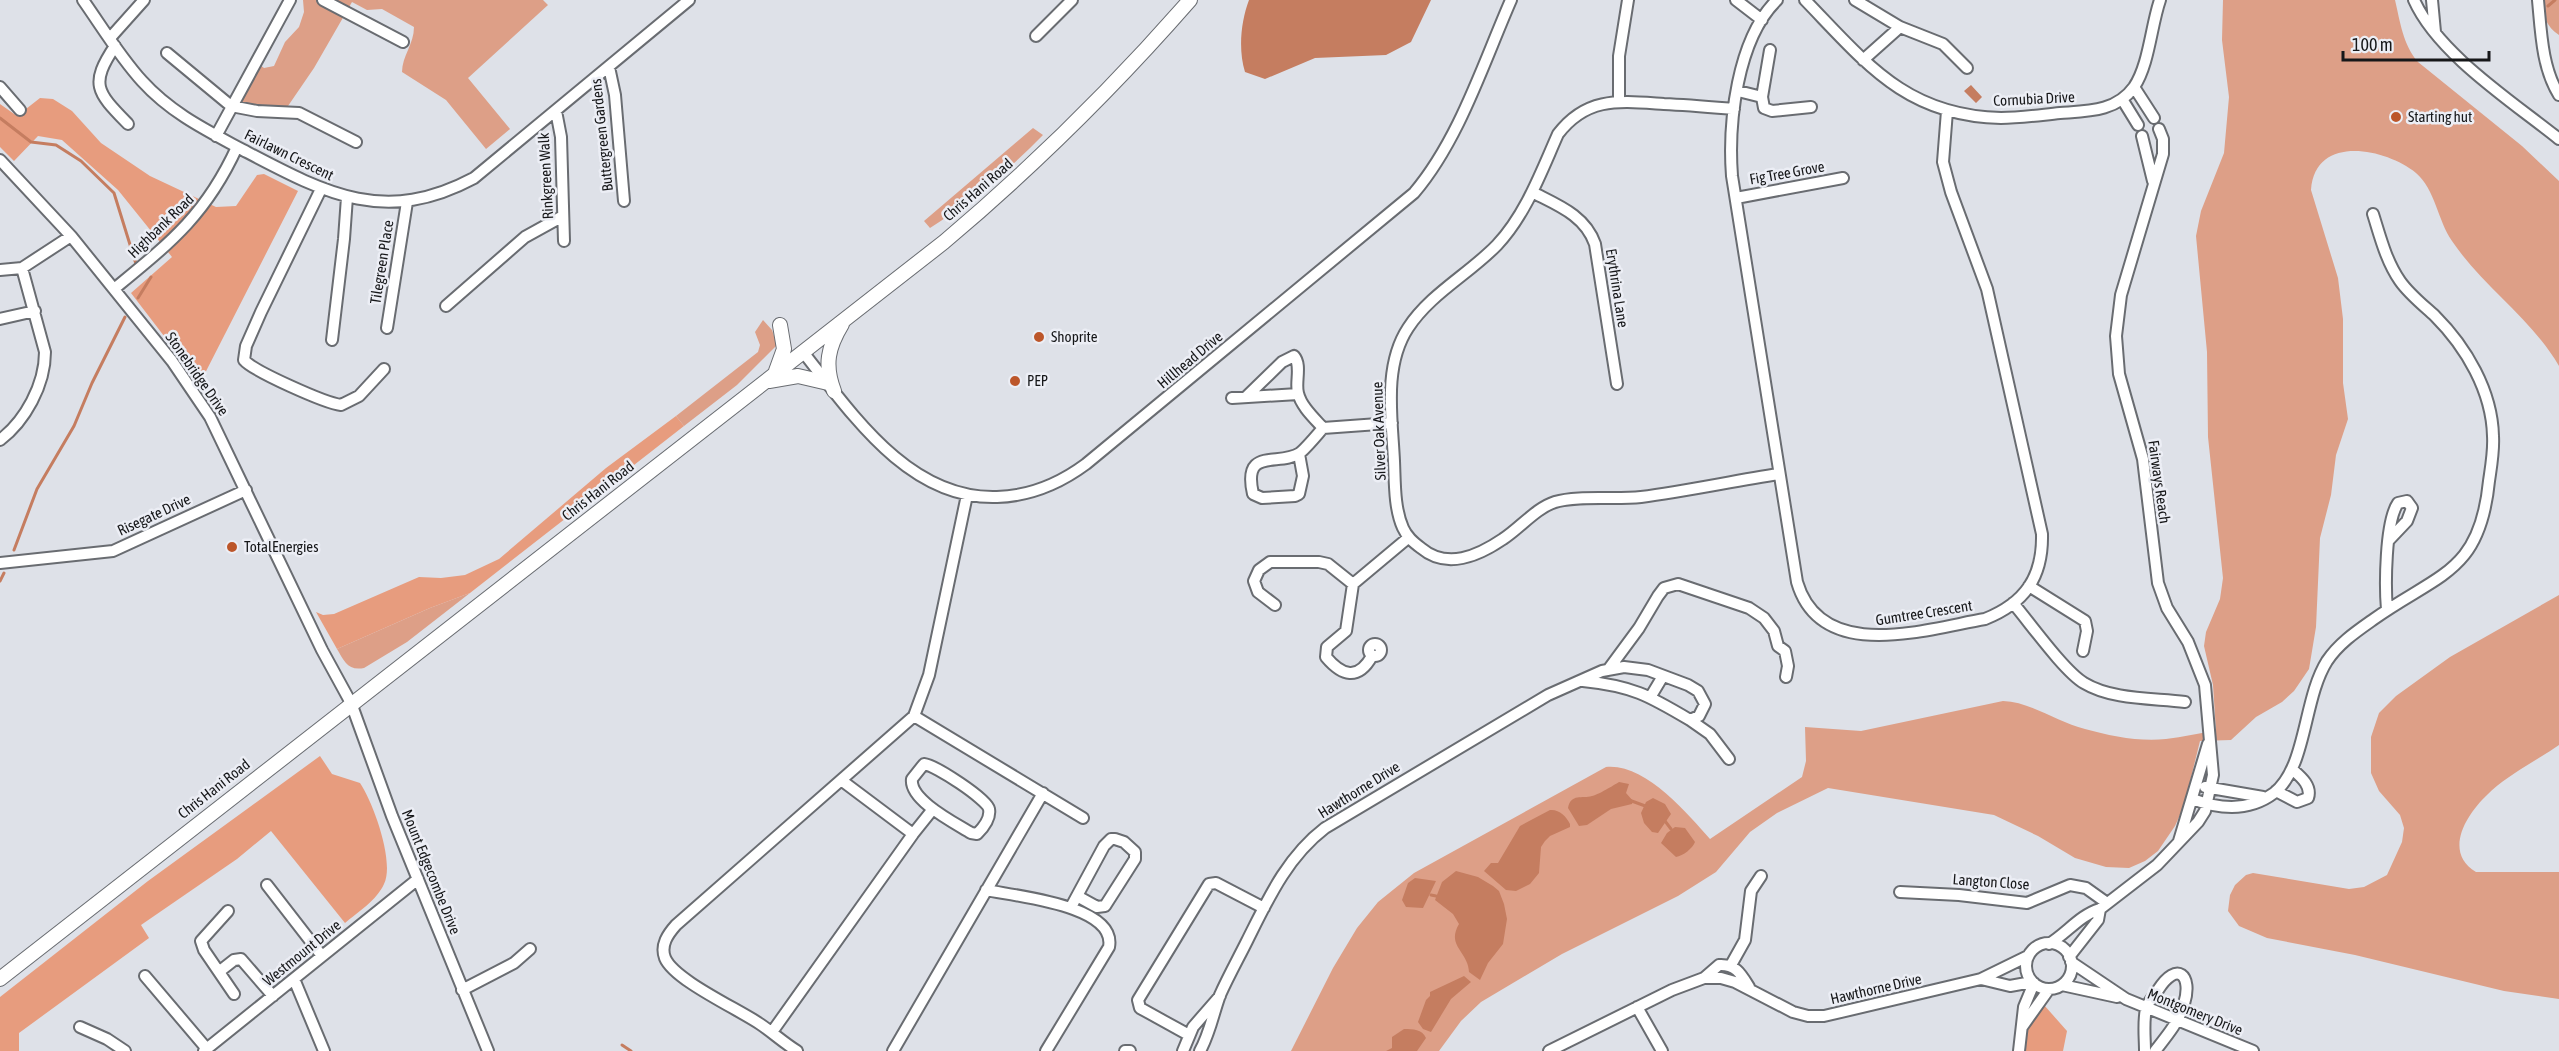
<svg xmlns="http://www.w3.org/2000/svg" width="2559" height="1051" font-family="'Asap Condensed',sans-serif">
  <rect width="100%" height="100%" fill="#dee1e8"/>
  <path fill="#dd9f87" d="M303,0h240l5,5 -80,73 42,51 -24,20 -40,-49 -44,-28c0,-16 12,-28 12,-45l-32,-18 -15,1 -15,-8 -38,66 -26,38h-28l-20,-4 20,-37 4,3 10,-2 11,-24 14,-15 5,-15z
    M2223,0h172c5,21 8,45 23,62l104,84 37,35v185c-28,-48 -76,-79 -107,-125 -14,-20 -17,-52 -36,-68 -31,-25 -101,-39 -105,17l27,88 5,41v64l5,36 -12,36 -5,40 -11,43 -4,89 -7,42 -15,22 -12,11 -26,15 -25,23 -31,1 -16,65 -9,20 -17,25 -13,10 -16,7 -23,-1 -31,-9 -37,-22 -44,-21 -166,-27 -51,25 -27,19 -34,40 -38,24 -116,58 -81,48 -20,19 -22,30h-148l42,-83 24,-40 21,-26 36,-29 192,-106c39,-4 81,46 104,72l92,-62 4,-16 -1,-34 56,4 142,-30c28,1 54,21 82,28 25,7 55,13 81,10 17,-2 33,-6 50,-8l-3,-46 -9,-39 2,-14 14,-33 3,-21 -15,-141 -1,-85 -11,-116 5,-25 23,-58 5,-56 -7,-57z
    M2542,0h17v35c-13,-8 -16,-20 -17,-35z
    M1033,128l10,7c-33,34 -72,67 -113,93l-6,-7z
    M763,320l9,10 5,15 -40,40 -53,41 -8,-10 82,-64 2,-7 -5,-13z
    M470,593l-63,49 -43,26c-16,3 -20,-7 -27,-19l93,-41z
    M2559,595v150c-23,16 -52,30 -72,50 -21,20 -44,57 -11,77h83v127l-55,-8 -149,-36 -88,-17 -28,-12 -11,-15 2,-16 5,-10 11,-10 7,-2 96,16 15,-2 23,-12 15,-33 2,-14 -4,-13 -21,-24 -8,-18v-36l8,-24 17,-17 54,-39z"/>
  <path fill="#e79c7e" d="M40,98l13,1 19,12 29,32 49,33 66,31 20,-1 21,-31 7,-1 34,17 -98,192 -69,-90 41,-36 -54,-67 -56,-50 -24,-4 -24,25 -14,-14v-43l17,12z
    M676,416l8,10 -214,167 -40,15 -93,41 -21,-37 7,3 11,-1 85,-37 22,1 24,-3 34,-16 107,-91z
    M320,756l12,18 28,9c13,19 35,79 24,101 -7,16 -26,28 -39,39l-74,-92 -34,28 -96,66 8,13 -130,95v18h-19v-54l148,-116z
    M2044,1005l23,26 -4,20h-39l5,-26z"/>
  <path fill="#c57d60" d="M1249,0h182l-20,42 -25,13 -71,3 -50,21 -20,-7c-7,-23 -4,-51 4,-72z
    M1971,85l11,12 -6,6 -12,-12z
    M1619,782l10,2 -3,9 7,8 -1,3 -21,5 -24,16 -8,1 -11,-18c3,-15 14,-9 24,-12 6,-1 22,-11 27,-14z
    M1653,798l12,6 6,10 -13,19 -6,-1 -8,-9 -3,-10 5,-11z
    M1550,810c9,-1 16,6 20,14v3l-20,9 -5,5 -4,6 -2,26 -9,11 -14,7 -10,-1 -22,-19 7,-8h7l22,-37z
    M1675,827l10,1 10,14c-2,6 -12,14 -19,15l-15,-14 6,-10z
    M1456,871l22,6 15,9 6,5 5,13 3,15 -4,25 -15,19 -8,17 -11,-8c-1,-21 -23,-26 -10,-48l-6,-10 -18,-14 7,-18z
    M1415,878l21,3 -13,27 -17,-1 -4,-7 6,-17z
    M1464,976l7,6 -20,17 -20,33 -8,-3 -5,-7 8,-22 4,-4v-4z
    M1404,1029c9,0 18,0 22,9l-9,13h-31l6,-3v-11z"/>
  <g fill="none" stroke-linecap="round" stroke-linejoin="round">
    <path stroke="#c57d60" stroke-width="3" d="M2548,6l7,-6
      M0,118l31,24 25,3 25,16 33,32 22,71
      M138,298l13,-21
      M14,550l23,-61 37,-63 18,-43 33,-66
      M0,581l4,-8
      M1629,800l19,7
      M1665,821l6,8
      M1431,895l5,1
      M622,1045l9,6"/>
    <defs>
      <path id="minor" d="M83,0c19,27 37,57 59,81 29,32 64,49 101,69 82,43 141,76 231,28l215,-178
        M323,0l80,42
        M1736,0l26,20
        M1777,0c-40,39 -49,123 -45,176l65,406c24,82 129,47 188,37 40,-16 58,-42 57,-85l-55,-245 -36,-97 -8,-30 4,-51
        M1805,0c61,63 101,116 196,118 19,0 39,-3 59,-5 27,-2 56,-1 74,-26 15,-22 17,-61 26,-87
        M1855,0l45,27 43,17 24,24
        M2414,0c24,54 99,102 145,139
        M2432,0l3,32
        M2538,0c3,32 4,68 21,95
        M1036,36l36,-36
        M110,38l34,-38
        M115,46c-26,39 -18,46 13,78
        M1770,50l-8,47 2,11 8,3 39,-4
        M167,53l64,53 26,5 42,2 57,29
        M1863,60l37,-33
        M609,67l6,28 9,106
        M0,87l20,23
        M2134,87l20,31
        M1738,91l24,6
        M2122,99l16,26
        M1619,100v-44l9,-56
        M1734,109c-24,-2 -47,-4 -70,-5 -44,-3 -77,-8 -106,30 -17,38 -32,80 -61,111 -28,29 -67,49 -89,83 -25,38 -16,90 -14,133 1,21 0,47 9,67 4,9 10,14 18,20 26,22 57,8 82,-9 17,-11 33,-31 52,-37 23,-7 60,-2 86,-5 46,-6 92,-16 138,-23
        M556,111l5,26 3,104
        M216,136l74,-136
        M2142,136l11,45
        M0,160l71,76 101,125 38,56 112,233 29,53 41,113 96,235
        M321,189l-60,123 -15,34 -2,14c9,11 81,43 97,45l18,-9 25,-27
        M1532,192c25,13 53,23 63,52l22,140
        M1736,198l107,-20
        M0,270l22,-2 49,-32
        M114,289c56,-46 92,-74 123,-142
        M446,306l79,-69 38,-21
        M0,319l35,-8
        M387,328l20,-126
        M332,340l12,-101 3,-42
        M803,352c49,62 106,148 194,145 34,-1 62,-13 89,-33l328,-271c45,-53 69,-129 97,-193
        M1246,397l36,-35 12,-6c8,9 1,26 4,37 3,13 16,25 25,35
        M1232,398l66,-4
        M1323,428l69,-5
        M0,440c25,-19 45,-55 45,-88l-23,-84
        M1299,454l4,22 -4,18 -4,2 -33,2 -9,-4c-11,-48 26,-27 47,-41 8,-7 16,-17 23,-25
        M0,563l113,-12 133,-61
        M1353,584l-7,47 -19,16 -1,10c16,19 32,24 46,-1
        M1353,584l55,-46
        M2029,586l56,35 2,10 -4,20
        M2013,603c17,20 51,68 71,80 28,17 69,15 101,19
        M1275,605l-17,-13 -4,-11 5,-11 11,-8h49l9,2 25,20
        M2387,610c-2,-23 -2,-88 11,-107l9,-2 5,7 -5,13 -18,19
        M1369 650a6 6 0 1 1 12 0a6 6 0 1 1-12 0Z
        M1608,670l31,-42 19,-32 6,-8 14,-4 71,24 15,10 10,13 4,15 7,5 3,15 -2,11
        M1651,696l12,-20
        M914,716l15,-41 38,-180
        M1690,720l20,14 19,25
        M924,764c11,1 63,35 65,45 2,10 -6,19 -12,25l-6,-1c-16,-10 -62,-33 -59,-54z
        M2205,787l58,10
        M2276,791l21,11 11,-4c4,-12 -7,-21 -15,-28
        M2192,799c27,10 57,13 82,-6 33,-26 29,-94 53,-132 12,-18 30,-30 47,-42 65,-46 106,-46 115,-138 2,-14 5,-30 4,-45 -1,-45 -27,-89 -58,-120 -12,-11 -26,-22 -35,-35 -14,-20 -20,-45 -27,-67
        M913,834l20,-25
        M2179,841l29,-97
        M267,885l55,71
        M986,890c28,6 131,15 123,57l-63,104
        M1900,892l59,3 68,8 43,-18 16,3 21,15
        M1071,907l33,-61 7,-7h4l9,3 11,10v7l-30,47 -8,1 -20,-11
        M228,911l-27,30 3,9 30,44
        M2026 966a23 23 0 1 1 46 0a23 23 0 1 1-46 0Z
        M2049,944c18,-11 31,-29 51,-35l57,-44 41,-43 7,-11 8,-36 -8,-90 -17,-43 -21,-34 -9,-25 -15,-124 -24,-85 -3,-38 5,-41 42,-141v-15l-4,-10
        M2069,957l29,-37 2,-11
        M2071,962l55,37 127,52
        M1731,965l14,-25 6,-49 10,-15
        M220,971l14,-11 7,-1 32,37
        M145,976l62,73
        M1704,978l15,-13c17,-1 22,9 30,22
        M294,979l30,72
        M1981,979l29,7 22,-4
        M2062,985l55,12
        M462,990l52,-27 16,-14
        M1637,1007l25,44
        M80,1027l27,12 18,12
        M2022,1027l27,-38
        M772,1032l141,-198 -72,-54
        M1189,1035l-49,-27 -2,-8 71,-116 7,-1 48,25
        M204,1051l214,-172
        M797,1051c-13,-8 -25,-19 -37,-27 -22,-15 -86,-44 -95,-66 -5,-13 3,-24 11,-33l238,-209 169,102
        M893,1051l150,-258
        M1125,1051h5
        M1183,1051l10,-24 27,-31
        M1200,1051c10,-18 13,-37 20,-56 8,-18 18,-36 27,-54 21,-42 40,-84 78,-113l223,-133 54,-24 22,-4 24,3 40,15 10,6 7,13 -6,12 -9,4c-42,-25 -58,-34 -107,-39
        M1549,1051l123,-61 32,-12h17l14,4 58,30 15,4h16l157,-37 47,-23
        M2019,1051l5,-44 10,-24
        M2145,1051c0,-13 -2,-29 1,-42 1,-6 8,-13 12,-19 19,-30 35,-15 26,14 -5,18 -18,33 -29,47"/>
      <path id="major" d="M776,371l8,-22 -4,-24
        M769,381l29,-5 30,7
        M834,391c-10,-26 -6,-44 8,-67
        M0,979l944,-737c89,-75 170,-155 246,-242"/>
    </defs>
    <use href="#minor" stroke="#696c71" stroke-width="14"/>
    <use href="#major" stroke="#696c71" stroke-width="16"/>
    <use href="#minor" stroke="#fff" stroke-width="10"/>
    <use href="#major" stroke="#fff" stroke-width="14"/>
  </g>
  <g fill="#bc562a" stroke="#eceef5" stroke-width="2">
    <circle cx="2396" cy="117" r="6"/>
    <circle cx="1039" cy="337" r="6"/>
    <circle cx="1015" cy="381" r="6"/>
    <circle cx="232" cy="547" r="6"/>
  </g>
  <g text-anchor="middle" stroke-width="5" stroke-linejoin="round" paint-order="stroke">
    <g font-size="15" fill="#161719" stroke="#eceef5">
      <text transform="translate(2034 99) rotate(-3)" y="5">Cornubia Drive</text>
      <text transform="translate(602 135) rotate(-96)" y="5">Buttergreen Gardens</text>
      <text transform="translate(289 155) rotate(26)" y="5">Fairlawn Crescent</text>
      <text transform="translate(1787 173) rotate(-10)" y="5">Fig Tree Grove</text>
      <text transform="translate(546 176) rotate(-93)" y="5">Rinkgreen Walk</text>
      <text transform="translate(978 190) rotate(-41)" y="5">Chris Hani Road</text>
      <text transform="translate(161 226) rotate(-44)" y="5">Highbank Road</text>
      <text transform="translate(382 262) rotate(-81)" y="5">Tilegreen Place</text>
      <text transform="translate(1617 288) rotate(81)" y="5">Erythrina Lane</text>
      <text transform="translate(1190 360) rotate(-40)" y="5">Hillhead Drive</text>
      <text transform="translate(197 374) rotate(55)" y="5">Stonebridge Drive</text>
      <text transform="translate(1379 431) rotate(-92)" y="5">Silver Oak Avenue</text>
      <text transform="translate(2159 482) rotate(82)" y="5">Fairways Reach</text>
      <text transform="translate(598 491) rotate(-38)" y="5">Chris Hani Road</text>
      <text transform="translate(154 515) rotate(-25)" y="5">Risegate Drive</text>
      <text transform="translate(1924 613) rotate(-9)" y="5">Gumtree Crescent</text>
      <text transform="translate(214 789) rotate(-38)" y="5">Chris Hani Road</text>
      <text transform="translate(1359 790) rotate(-32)" y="5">Hawthorne Drive</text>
      <text transform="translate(431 872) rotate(68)" y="5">Mount Edgecombe Drive</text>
      <text transform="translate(1991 882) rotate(4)" y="5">Langton Close</text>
      <text transform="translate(302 953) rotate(-39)" y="5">Westmount Drive</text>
      <text transform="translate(1876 989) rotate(-13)" y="5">Hawthorne Drive</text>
      <text transform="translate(2195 1012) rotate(22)" y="5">Montgomery Drive</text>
    </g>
    <g font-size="15" fill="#161719" stroke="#eceef5" text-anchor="start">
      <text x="2408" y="122">Starting hut</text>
      <text x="1051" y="342">Shoprite</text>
      <text x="1027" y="386">PEP</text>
      <text x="244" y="552">TotalEnergies</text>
    </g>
  </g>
  <path d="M2343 51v9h146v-9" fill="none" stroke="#161719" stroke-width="3"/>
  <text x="2352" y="51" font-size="18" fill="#161719" stroke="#eceef5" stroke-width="4.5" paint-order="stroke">100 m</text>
</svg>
